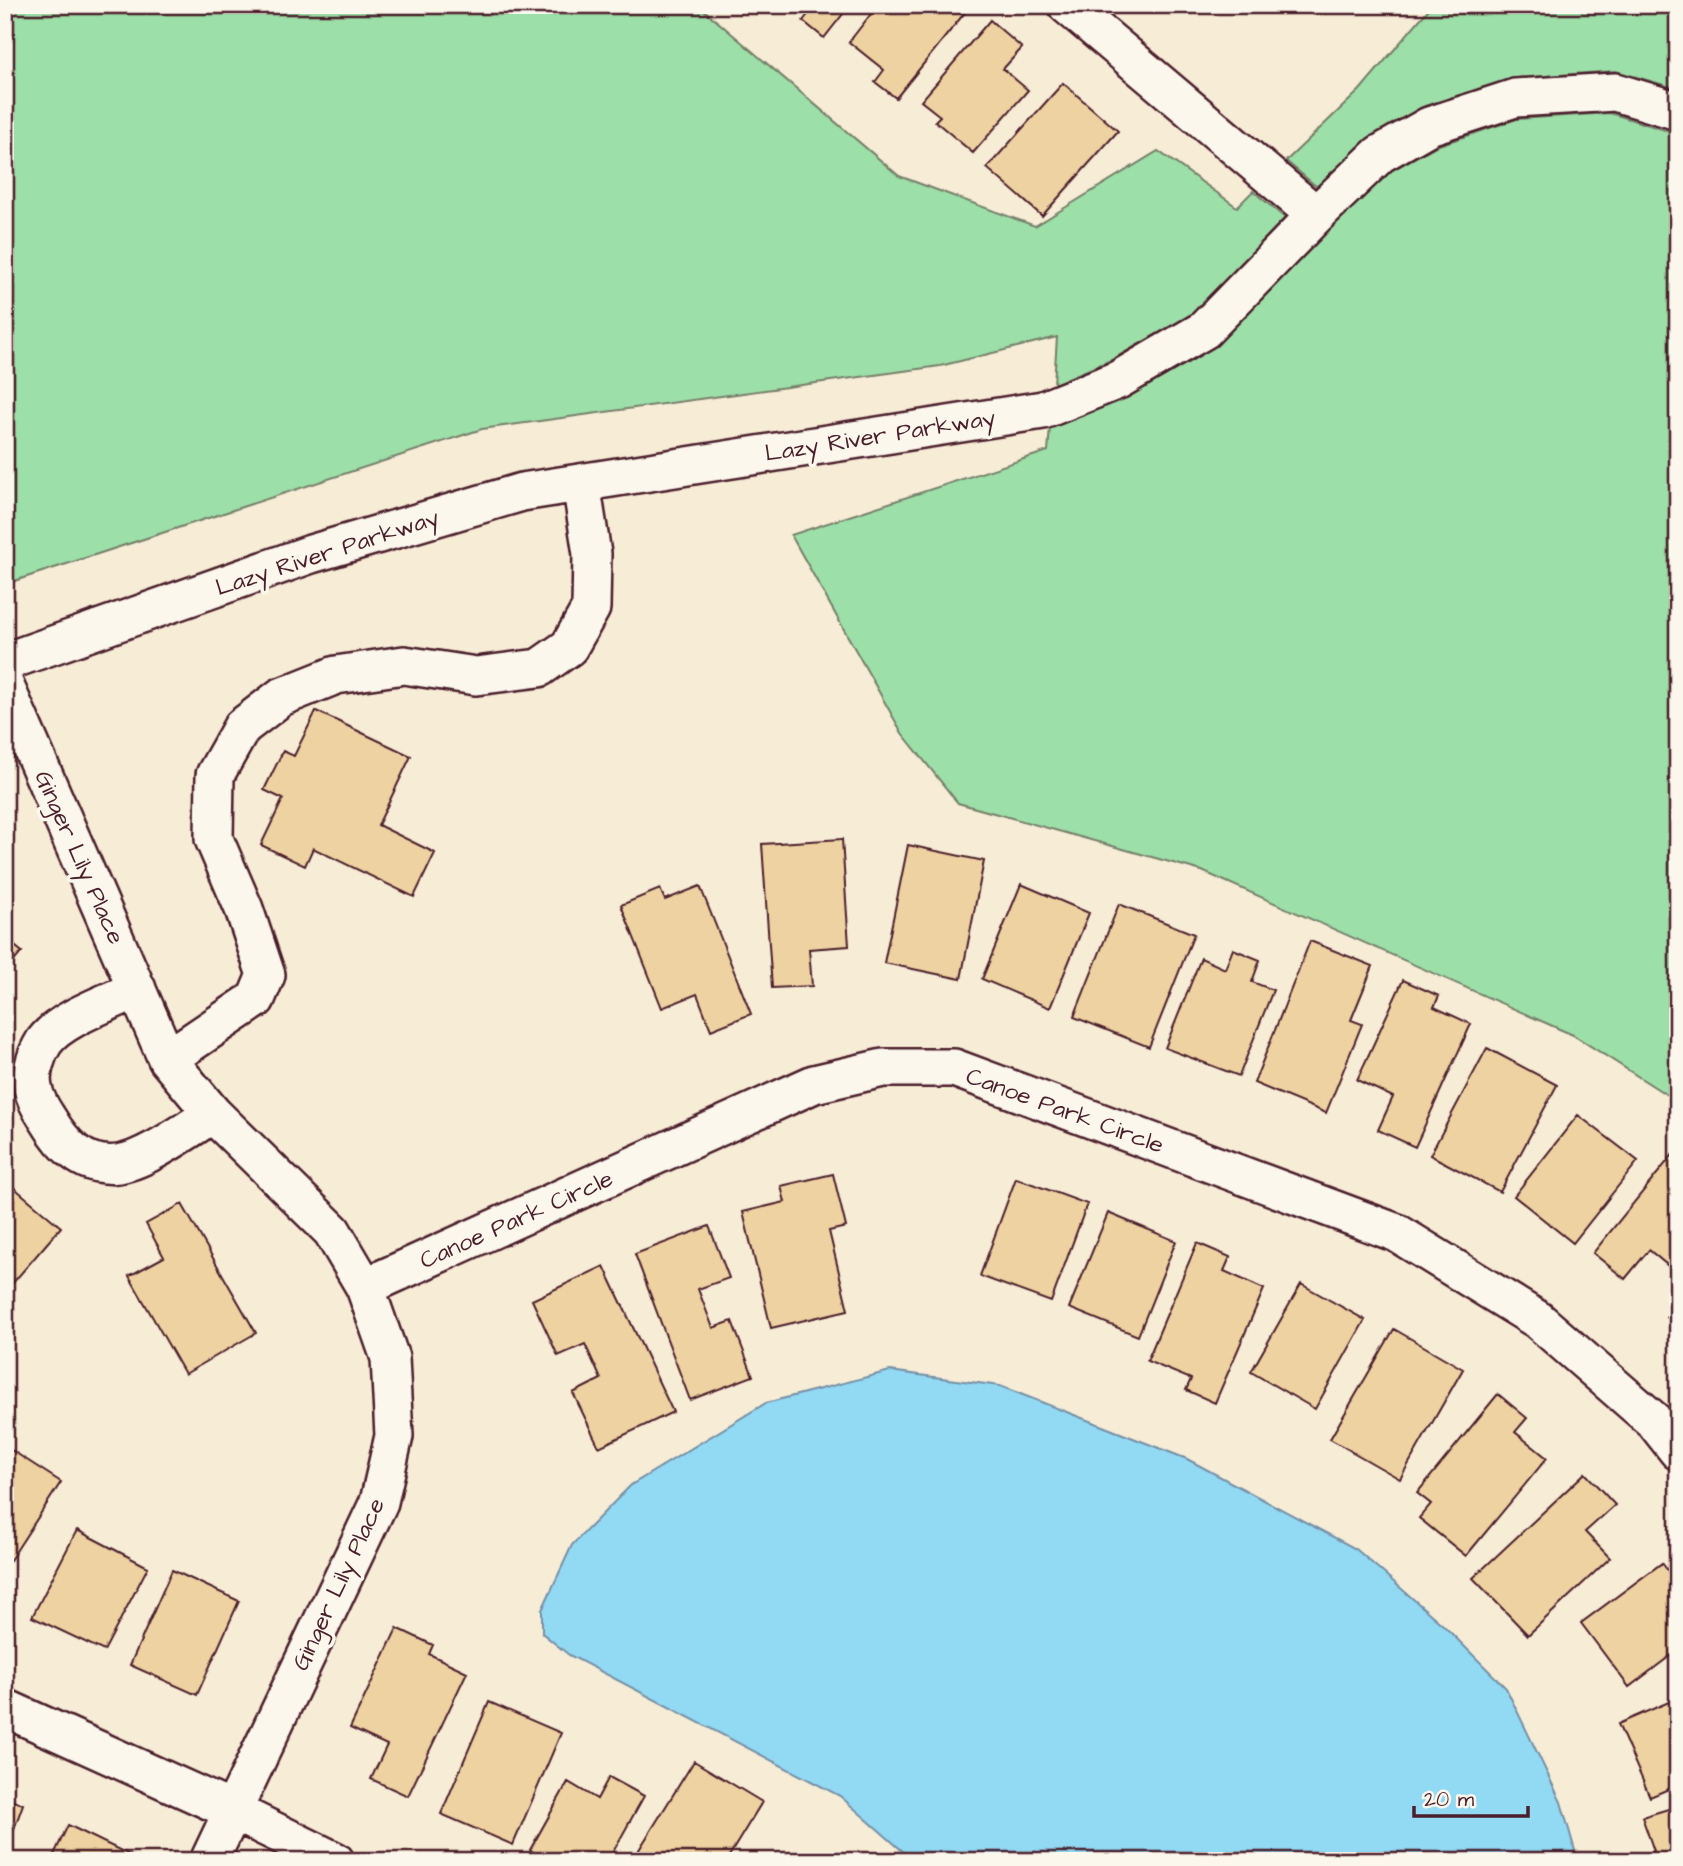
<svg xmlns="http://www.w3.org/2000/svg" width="1683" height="1866" font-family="'Architects Daughter',sans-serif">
  <rect width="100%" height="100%" fill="#f7ecd6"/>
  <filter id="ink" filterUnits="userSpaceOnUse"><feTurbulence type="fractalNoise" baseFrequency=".0143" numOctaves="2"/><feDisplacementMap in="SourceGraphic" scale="14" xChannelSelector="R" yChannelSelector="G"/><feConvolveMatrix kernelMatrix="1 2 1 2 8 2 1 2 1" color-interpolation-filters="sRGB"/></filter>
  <g filter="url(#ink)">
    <path fill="#9ddfa8" stroke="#747f6a" stroke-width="2" d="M5,5h693l201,171 136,50 123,-75 79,56 16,-16 32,27 -93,96 -81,46 -57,24 3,-47 -117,29 -458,63 -477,155z
      M1432,5h246v84l-62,-18 -100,7 -91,28 -58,33 -50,48 -31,-26 74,-71z
      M1610,113l68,21v968l-105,-67 -371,-164 -244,-68 -56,-70 -111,-198 257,-84 2,-23 77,-31 85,-49 118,-120 61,-57 45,-25 81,-27z"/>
    <path fill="#92d9f4" stroke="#758fa4" stroke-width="2" d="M890,1371l110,15 187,73 169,90 88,77 62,62 55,114 17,59h-664l-74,-65 -271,-141 -27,-22v-23l30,-65 59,-60 135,-82z"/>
    <path fill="#eed2a2" stroke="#4a1f2b" stroke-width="2" d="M807,5h43l-26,33 -21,-17 9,-12z
      M878,5h93l-75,93 -21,-16 9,-12 -35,-28z
      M1234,5h97v4l-97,-3z
      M990,20l32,28 -19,21 25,21 -55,63 -38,-32 5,-5 -19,-15z
      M1063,83l55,48 -76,85 -55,-48z
      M316,711l95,45 -33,69 57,28 -21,44 -101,-49 -8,18 -44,-21 22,-46 -19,-9 19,-39 11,5z
      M842,839l7,107 -40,3 3,37 -40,2 -10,-144z
      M908,845l76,16 -23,118 -77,-16z
      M1021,884l68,29 -39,95 -68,-29z
      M700,886l51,128 -40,16 -14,-36 -35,14 -41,-103 39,-16 5,11z
      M1119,904l75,30 -45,113 -75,-30z
      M5,938l17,14 -17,20z
      M1310,941l63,25 -22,54 11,4 -36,89 -72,-30z
      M1233,949l27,11 -8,22 21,8 -34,86 -74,-28 36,-90 24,11z
      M1403,980l36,16 -5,11 37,17 -56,123 -37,-17 15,-33 -36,-17z
      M1487,1048l70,37 -57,107 -70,-37z
      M1578,1115l60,46 -65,82 -59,-47z
      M1678,1148v126l-29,-24 -24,29 -32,-26z
      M833,1174l13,53 -17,4 19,79 -77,18 -28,-116 42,-10 -4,-16z
      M1016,1178l71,26 -36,98 -71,-26z
      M5,1180l56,47 -56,65z
      M182,1204l74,129 -71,41 -56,-98 35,-19 -18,-33z
      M1108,1213l68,28 -38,95 -69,-28z
      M709,1226l20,52 -31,11 15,39 19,-7 21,55 -63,24 -55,-146z
      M1197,1243l33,14 -6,14 40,18 -49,114 -29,-13 5,-11 -44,-18z
      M604,1266l69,146 -74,35 -26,-54 28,-14 -16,-35 -27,12 -26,-56z
      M1301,1284l64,36 -50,89 -64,-37z
      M1678,1305v22l-11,-10z
      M1394,1329l69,40 -63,110 -70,-40z
      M1498,1394l29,24 -12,14 32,26 -81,98 -47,-38 12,-14 -14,-11z
      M5,1446l56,36 -56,86z
      M1585,1473l30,32 -30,27 25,26 -82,77 -55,-57z
      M77,1530l71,37 -44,84 -72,-34z
      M1662,1563l16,21v66l-49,37 -48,-64z
      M172,1570l67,31 -42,94 -67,-30z
      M397,1628l36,17 -4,9 38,18 -59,124 -37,-17 16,-34 -37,-17z
      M1678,1698v87l-28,12 -32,-73z
      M489,1702l72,31 -48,112 -72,-31z
      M694,1761l68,41 -36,59h-94z
      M609,1777l35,19 -36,65h-59l-19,-11 38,-68 29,17z
      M5,1798l18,6 -18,50z
      M1678,1806v55h-35l-2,-5 13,-5 -12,-34z
      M68,1825l68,33 -1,3h-84z"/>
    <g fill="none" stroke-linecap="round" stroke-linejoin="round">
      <defs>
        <path id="minor" d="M1067,5l249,210
          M5,662l306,-108 211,-62 521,-82 75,-30 86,-50 112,-115 64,-61 49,-28 86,-28 100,-6 63,19
          M5,686l162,373 46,55 119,117 33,56 25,71 4,78 -15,66 -170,359
          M137,989c-26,13 -76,29 -93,53 -8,13 -14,31 -11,46 2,10 8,21 14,30 16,27 36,50 71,46 27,-3 70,-35 95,-50
          M167,1059l89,-60 10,-24 -22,-66 -30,-70 1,-64 27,-48 39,-30 55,-22 68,-10 72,11 63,-8 30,-21 22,-39 1,-54 -11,-71
          M365,1287l449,-203 69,-16h71l443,165 141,87 117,102 23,29
          M5,1708l228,103 102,50"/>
      </defs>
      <use href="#minor" stroke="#4a1f2b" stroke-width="42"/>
      <use href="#minor" stroke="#fbf7ec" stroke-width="37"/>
    </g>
  </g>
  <g text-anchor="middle" stroke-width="7" stroke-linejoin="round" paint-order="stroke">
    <g font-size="24" fill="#4a1f2b" stroke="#fbf7ec">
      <text transform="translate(880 435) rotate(-9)" y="8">Lazy River Parkway</text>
      <text transform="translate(327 552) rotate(-18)" y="8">Lazy River Parkway</text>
      <text transform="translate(80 857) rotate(66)" y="8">Ginger Lily Place</text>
      <text transform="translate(1065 1110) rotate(20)" y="8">Canoe Park Circle</text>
      <text transform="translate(516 1219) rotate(-24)" y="8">Canoe Park Circle</text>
      <text transform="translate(338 1584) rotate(-65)" y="8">Ginger Lily Place</text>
    </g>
  </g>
  <rect width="1683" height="1866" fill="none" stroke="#fbf7ec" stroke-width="28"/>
  <rect x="14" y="14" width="1655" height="1838" fill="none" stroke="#4a1f2b" stroke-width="2.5" filter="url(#ink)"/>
  <path d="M1414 1806v10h114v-10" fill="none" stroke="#4a1f2b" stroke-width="3.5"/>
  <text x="1424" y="1806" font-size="21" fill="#4a1f2b" stroke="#fbf7ec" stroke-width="5" paint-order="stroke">20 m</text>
</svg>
